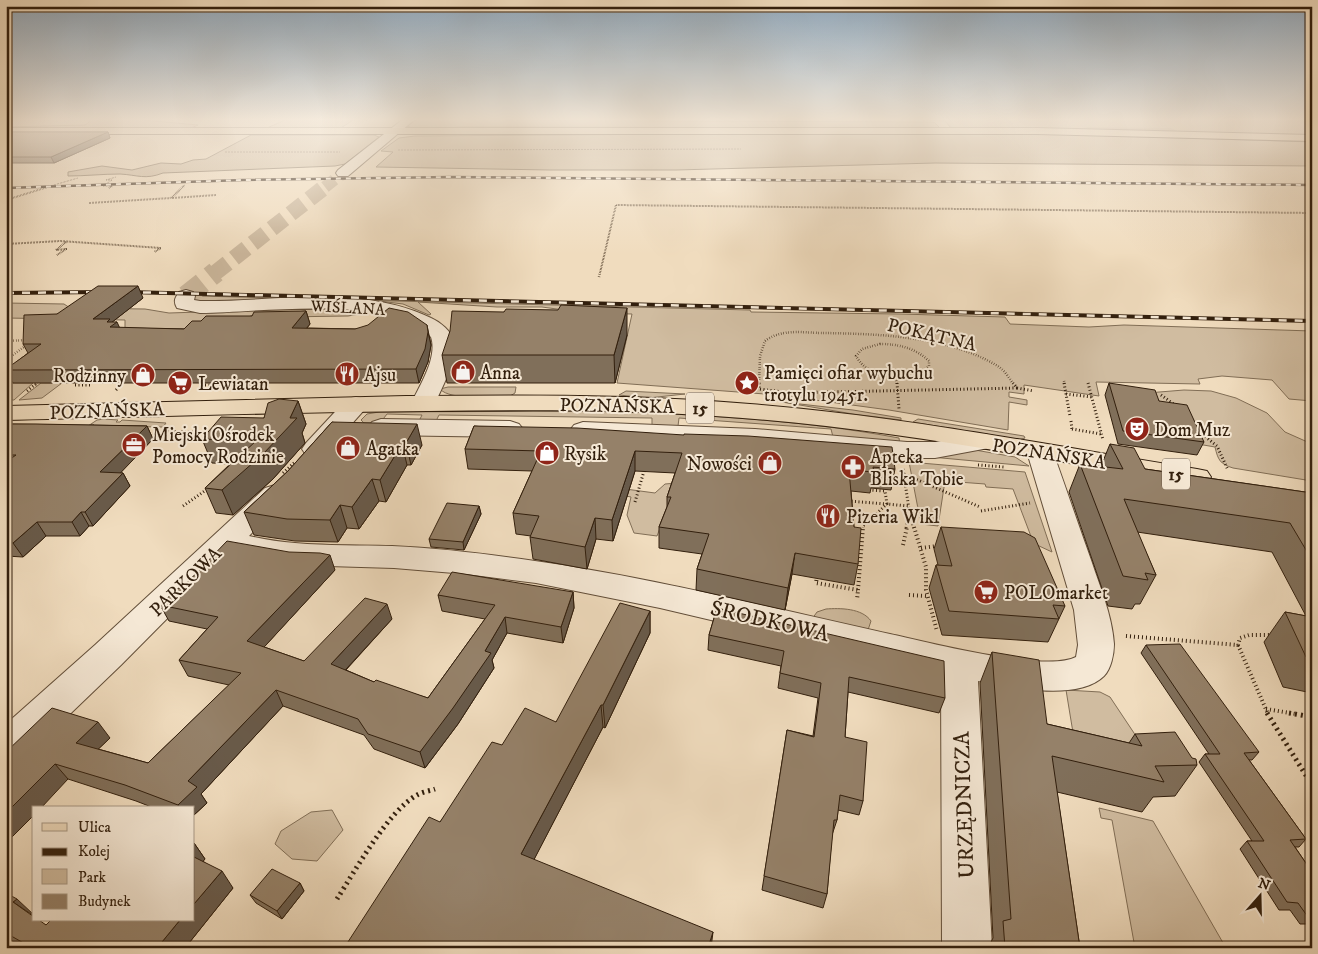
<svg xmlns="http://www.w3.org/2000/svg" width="1318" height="954" font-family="'IM FELL DW Pica',serif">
  <rect width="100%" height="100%" fill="#f0dcbe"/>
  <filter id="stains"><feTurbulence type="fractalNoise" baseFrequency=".004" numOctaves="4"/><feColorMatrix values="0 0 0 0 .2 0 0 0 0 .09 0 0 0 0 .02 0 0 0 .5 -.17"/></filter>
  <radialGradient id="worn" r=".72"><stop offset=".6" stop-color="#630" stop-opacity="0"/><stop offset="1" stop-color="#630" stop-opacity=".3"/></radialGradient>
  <path fill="#d0bca0" stroke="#816e56" d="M92,120h51l55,5 -7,3 -185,2v-3l79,-2z
    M285,120h68l-12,8h-74z
    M416,120l518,2 6,6 -480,-1c-13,1 -43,5 -53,-1z
    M922,120h390v17l-361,-9 -6,-7z
    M693,134h361l258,8v24l-377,-3 -259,7h-126l-174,-3 17,-15 -12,-1 18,-13 16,-2z
    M251,135h123l5,2 -34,27 -10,2 -172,7c-18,7 -25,2 -43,1 -17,0 -35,2 -52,2v-4l34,-6 30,4 29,-7 20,1 12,-4 13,-1z
    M198,296l552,14 1,2 149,2 105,3 5,7 79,3 35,-2 188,6v70l-23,-2 -17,-19 -50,-4 -24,3 2,5 -104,-2 3,14 -75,-11v9l-15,-2v5l18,3v5l-18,-3 -1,28 -119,-20 -111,-15 -161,-12 15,-69 -46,-1 -44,-6h-45l-79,-5 13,12 -2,1 -26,-11 -24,-3h-185z
    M6,303l58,1 6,4 75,1 24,4 152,-5 57,3 -30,5 -66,1 -91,15h-66v-12l-119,-2z
    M13,383h20l-19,17h-8v-12z
    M41,383h21l-20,15 -23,2z
    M448,387h68l-1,6 -5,3c-15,0 -60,5 -70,-7z
    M1184,390l27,1 25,7 31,15 18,19 27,12v37l-79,-13c-13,-4 -15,-8 -18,-21l-52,-9 -16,-45z
    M626,391l59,3 -37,4 -29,-3z
    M782,402l71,8 48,8v2l-48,-6z
    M606,411c98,4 197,9 293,27l1,7 -67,-8 -2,-8 -152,-11 -1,8 -26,-1v-7l-213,-3 -3,6h-17l3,-6 -35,-1 -7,9h-16l-3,-3 6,-6 12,-2z
    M104,419l14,1 -2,2h4l2,-2 44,3 -3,4 -68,-1 -2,-2 -5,2 9,-6z
    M918,419l106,17 1,2 -7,2 -105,-18z
    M975,450l40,7 14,9 -98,-9z
    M909,462l116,10 27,80 -15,-7 -5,-6 -19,-50 -27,-2 -1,-3 -40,-3 -7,45 -17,-2z
    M677,483l-20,53 -23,-3 -7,-18 4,-18 -15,-3 2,-6 37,5 10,-9z
    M826,609c14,-1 36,-1 45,12l-3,9 -56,-11 5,-7z
    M1066,690l34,2 10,5 44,66 -77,-6z
    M1099,808l54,13 73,127h-91l-23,-128 -11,-2z
    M332,810l11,20 -26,31 -25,-2 -17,-15 6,-13 30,-19z"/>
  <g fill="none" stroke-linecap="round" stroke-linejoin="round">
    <path fill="#af9c82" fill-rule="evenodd" d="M1088,127l83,1 6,3 -6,3 -87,-2 -2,-2 2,-2z"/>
    <path stroke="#cab69b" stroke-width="12" stroke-dasharray="12 6" stroke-linecap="butt" d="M325,187l18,-14"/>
    <path stroke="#cab69b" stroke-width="16" stroke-dasharray="16 8" stroke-linecap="butt" d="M215,273l111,-87"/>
    <path stroke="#cab69b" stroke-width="21" stroke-dasharray="21 10" stroke-linecap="butt" d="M186,296l30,-24"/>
    <defs>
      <path id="minor" d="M402,120h12l-66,56h-10l-2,-3 2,-3z
        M186,290l7,2 2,4 -1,4 6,1c75,1 160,-17 231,17 9,4 21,13 23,24 3,20 -12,44 -19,62l-3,5 -9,2 -9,-2 -3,-5c8,-18 27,-46 20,-67 -42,-44 -173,-24 -231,-24l-23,-5c-4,-7 -2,-10 2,-16z
        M356,397l9,2 3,5 -3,5 -41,46 -9,2 -9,-2 -4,-6 4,-6 41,-44z
        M381,419l129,2 9,3 4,5 -4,5 -9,3 -129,-2 -9,-3 -4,-5 4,-5z
        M583,422l172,7 152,13h28l50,-8 9,3 4,5 -4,5 -59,11h-28l-152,-13 -172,-7 -9,-3 -4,-5 4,-5z
        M1040,444l9,2 4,6c13,36 25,72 38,108 9,27 21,55 23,84 0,10 -3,25 -10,32 -26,26 -95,11 -126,5l14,267h-50l-1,-274 -281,-66 -124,-25 -70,-9 -72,-6 -99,-3 -64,-11 -110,111 -101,97 -14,5v-43l89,-79 170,-157 10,-3 10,3 4,6 -40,42c15,3 30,6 46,7 32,3 65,2 97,3 47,2 95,8 143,15 119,17 237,47 355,73 37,8 156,39 186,23l2,-12 -4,-35 -47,-158 4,-6z"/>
      <path id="major" d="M6,128h1031l275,7v6l-275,-7h-1031z
        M406,396c115,-1 230,-2 344,8 150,12 298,41 447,65l10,2 4,6 -4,6 -10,2c-160,-27 -320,-59 -482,-69 -96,-7 -192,-6 -288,-5 -140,1 -281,6 -421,9v-14z"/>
    </defs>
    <use href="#minor" stroke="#624e39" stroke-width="2"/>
    <use href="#major" stroke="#321f0d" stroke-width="2"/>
    <path stroke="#321f0d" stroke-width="1" stroke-dasharray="0.5 1" stroke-linecap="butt" d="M398,150l343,-1
      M225,152h115
      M47,187l31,-9
      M110,187l2,-1h-9l9,-6h-6l10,-3
      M182,187l3,-2"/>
    <path stroke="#321f0d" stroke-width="2" stroke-dasharray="0.5 1" stroke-linecap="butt" d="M109,188l3,-2
      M172,198l44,-3
      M6,200l45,-14
      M89,203l82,-5 13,-12
      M6,244l54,-3 101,7 -7,4
      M6,255h5
      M57,255l9,-6 -10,1 10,-8
      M600,273l16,-68 696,8"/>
    <path stroke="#321f0d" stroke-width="2.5" stroke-dasharray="0.5 2" stroke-linecap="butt" d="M599,277l1,-5
      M6,341l21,-1
      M880,344c19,0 35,4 49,17v5c-4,3 -8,8 -13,10 -20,7 -50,-1 -60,-20l6,-7z
      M9,358l19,-14
      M896,378l1,7
      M1064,381l1,4
      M35,385l2,-2
      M121,385l2,-2
      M227,385l27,-1
      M759,385l1,-29 5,-15c17,-13 40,-8 59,-8 57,1 122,3 172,32 8,4 13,13 18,20"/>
    <path stroke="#321f0d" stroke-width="3" stroke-dasharray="1 2.5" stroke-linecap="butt" d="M759,383v6l24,3
      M897,383l2,26
      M1064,383l6,33
      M1088,383l15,57
      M75,385h17
      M205,385l49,-1
      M1017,388l17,3
      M116,390l7,-7
      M745,390l14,-1
      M27,391l10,-8
      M785,393l232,-5 -4,-5
      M1066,394l26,3
      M1161,395l14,10
      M1071,421l1,9
      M1072,429l29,5
      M1197,430l20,16 11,24
      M164,431l46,2
      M189,441l7,-8
      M978,465l26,2
      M903,469l7,47 4,12
      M283,473l12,-11
      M904,474l76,33
      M869,490l16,1 2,13 21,2
      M848,501l39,3 -24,22v2
      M635,502l9,-31
      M183,506l26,-18
      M981,511l49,-8
      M850,513l24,3
      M906,528l3,-12"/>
    <path stroke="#321f0d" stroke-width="4" stroke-dasharray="1 3" stroke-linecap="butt" d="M914,527l12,40v23l11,41
      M903,545l4,-18
      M921,548l16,-2
      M817,576l-1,7 42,7 -1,10
      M858,590l5,-63
      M909,595l19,1
      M1126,636l112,9 2,-7 9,-3h24
      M1238,645l30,69
      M1266,709l30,5"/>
    <path stroke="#321f0d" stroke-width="5" stroke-dasharray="2 4" stroke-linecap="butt" d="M1267,713l45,72
      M1289,713l23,4
      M337,899c18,-28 51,-88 80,-104 5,-3 12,-4 18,-6"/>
    <use href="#minor" fill="#f5e8d5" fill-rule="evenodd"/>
    <use href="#major" fill="#f0dcbe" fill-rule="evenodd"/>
    <defs>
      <path id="rail-far1" d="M6,188l237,-8 208,-3 861,8"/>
      <path id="rail" d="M127,292l1185,29
        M6,293l96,-1"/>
    </defs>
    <use href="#rail-far1" stroke="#321f0d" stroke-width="2.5"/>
    <use href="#rail" stroke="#321f0d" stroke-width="4"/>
    <use href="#rail-far1" stroke="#f5e8d5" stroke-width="2" stroke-dasharray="5" stroke-linecap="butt"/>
    <use href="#rail" stroke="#f5e8d5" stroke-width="2.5" stroke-dasharray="8" stroke-linecap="butt"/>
  </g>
  <path fill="#806f5a" stroke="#321f0d" d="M6,132h102l2,6 -56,25h-48z
    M143,298l-31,24 7,6 65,1 68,-13 54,-5 4,13 -3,4 48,1 72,-4 4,20 -3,17 -9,21h-406l-7,-11v-2l22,-17 -5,-9 34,-30z
    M504,312l123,23 -12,48h-168l-5,-28z
    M1109,383l50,18 45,41 -7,13 -79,-11 -13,-49z
    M298,401l8,23 -4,9 3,10 -32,36 -40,36 -17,-2 -11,-25 25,-24 -18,-1 -10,-24 62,-21z
    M332,422l90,23 -11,20h-4l-21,37 -7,-1 -20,28 -12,-1 -9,14 -43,-1 -41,-6 -10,-23 44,-41z
    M6,424l141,2 6,13 -33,34h3l7,13 -37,40h-4l-9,10h-34l-23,21 -17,-1z
    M474,426l421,43 -4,21 -20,-2 -1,5 -19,-2 3,36 4,37 -4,21 -62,-11 -7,36 -89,-20 1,-21 5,-15 -43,-6v-21l8,-20v-10l8,-24 -40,-2 -22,70 -17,-2 -9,30 -54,-10 -3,-22 1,-1 -15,-2 -3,-21 19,-42 -64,-2 -3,-20z
    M1110,444l35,25 167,24v200l-29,-6 -19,-45 21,-30 21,4 -34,-64 -135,-20 19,43 -16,29h-5l-3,5 -24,-3 -39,-114 11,-28 21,2z
    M479,506l2,8 -17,36 -33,-3 -2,-8z
    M941,527l124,79 -17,36 -106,-7 -13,-47 7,-23h2l-4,-16z
    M335,570l-71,77 40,14 88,-42 -46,51 28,12 54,16 57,-79 -43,-8 -4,-16 135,-3 1,16 -11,35 -56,-10 -15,27 2,8 -36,56 -33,44 -51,-19 -10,-14 -81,-29 -82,88 6,9 -13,12v-7h-40l-18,-7 -68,-22 -34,29v7l-28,28v-91l104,-14 -12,11 50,14 81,-78 -41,-9 -9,-16 28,-31 -38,-8 -9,-16 21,-16z
    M717,608l228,90 -6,15 -91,-21 -3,45 18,64 -4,14 -21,-5 -1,10 -5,15 -5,59 -4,14 -61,-18 25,-160 26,6 5,-38 -40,-10 3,-22 -73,-16 1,-15z
    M650,611v22l-45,95 -2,-1 -69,132 -94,-37 62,-77 54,-23z
    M1146,645l113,107 -7,8h-3l57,79 -7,8h-4l17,25v52h-12l-10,-14h-11l-39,-61 7,-8h5l-53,-79 6,-8h4l-68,-101z
    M992,652l55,72 82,19 6,-9 62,31 -22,31 -22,1 -11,15 -85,-20 23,156h-92l5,-10 -13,-255z
    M194,843l11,16 -2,2 30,27 -48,60h-163l-16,-9v-46l28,27 12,5z
    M300,883l4,8 -22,28 -26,-16 -6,-8z"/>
  <path fill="#685a4a" stroke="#321f0d" d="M108,132l2,6 -56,25 -3,-6z
    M138,286l5,12 -32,25 6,-1 6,13 -30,-16z
    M627,308v27l-12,48 -1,-28z
    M306,311l4,13 -14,17 -4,-13z
    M428,332l3,13 -3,17 -9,21 -3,-14z
    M298,401l8,23 -4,9 3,10 -32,36 -40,36 -11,-25 68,-72z
    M417,424l5,21 -11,20 -5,-22z
    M147,426l6,13 -45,47 -8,-14z
    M402,444l5,21 -21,37 -6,-22z
    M635,451v20l-22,70 -1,-21z
    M123,473l7,13 -37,40 -8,-14z
    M372,479l7,22 -20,28 -7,-22z
    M340,505l7,23 -9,14 -8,-22z
    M479,506l2,8 -17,36 -1,-8z
    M81,512l8,14 -9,10 -8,-14z
    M595,518l1,21 -9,30 -2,-22z
    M37,522l9,14 -23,21 -10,-14z
    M795,553l-3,21 -7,36 3,-22z
    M330,555l5,15 -80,87 -8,-16z
    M573,592l1,16 -11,35 -2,-16z
    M387,604l5,15 -55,60 -6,-15z
    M650,611v22l-45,95 -2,-23z
    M505,617l2,16 -15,27 2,8 -36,56 -33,44 -5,-16 65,-101z
    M276,690l7,16 -82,88 6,9 -13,12v-7h-15l-1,-3 10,-24z
    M601,705l2,22 -77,148 -5,-21z
    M98,722l12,16 -22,21 -12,-16z
    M55,764l13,15 -27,29h-7v7l-28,28v-30z
    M194,843l11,16 -8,10 -3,-4z
    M222,871l11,17 -48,60h-28l23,-28h14v-16z
    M300,883l4,8 -22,28 -5,-8z
    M17,899l17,16v1l-21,-14z
    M713,932l-2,16h-3z"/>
  <path fill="#958169" stroke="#321f0d" d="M6,132h102l-57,25h-45z
    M98,286h40l-45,33h17l-3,3h10l-7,5 74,2 8,-8h9l5,-5h46l2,-4 52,-1 -14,17 63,1 13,-4 21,-17 19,4 19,13 1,7 -3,17 -9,20 -410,1v-1l35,-25h-18l1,-29 33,-1z
    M561,305l66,3 -13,47h-172l8,-24 2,-20 52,1 2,-3 52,1z
    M1109,383l46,7 4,11 28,4 17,37 -81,-11z
    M279,399l19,2 -8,17h7l-34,36 -41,36 -17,-2 51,-47 -54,-2 19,-22 43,1 4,-15z
    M332,422l85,2 -11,19 -4,1 -22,36 -8,-1 -20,28 -12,-2 -10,15 -43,-1 -43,-7 44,-41z
    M6,424h30l111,2 -47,46 23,1 -38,39h-4l-9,10h-35l-24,21h-7v-81l10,-7h-10z
    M474,426l103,2 107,7v-1l64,2 144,11 3,22 -22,-2 1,5 -25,-2 5,57 7,1 -3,36 -63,-11 -7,35 -91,-19 12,-35 -50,-7 12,-30h-4l15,-44 -47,-2 -23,69 -17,-2 -10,29 -55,-10 9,-21 -26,-3 28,-62 -76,-2z
    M1110,444l24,4 11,21 167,24v67l-22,-37 -166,-24 32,76 -11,-2 3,7 -25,-4 -43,-112 43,5z
    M447,503l32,3 -16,36 -34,-3z
    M941,527l83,5 11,6 30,68 -12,-1 6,14 -110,-8 -13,-46 16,1z
    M227,541l62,11 31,1 10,2 -83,86 57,20 61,-63 22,6 -56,60 43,18 2,-2 52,18 67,-93 -57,-10 14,-23 121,20 -12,35 -56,-10 -20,34 6,2 -38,55 -33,44 -52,-18 -10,-15 -82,-29 -88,91 9,6 -19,18 -53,-20 -70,-21 -49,49v-61l46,-44 46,14 -22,21 72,20 93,-90 -62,-13 39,-43 -58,-12 18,-17 3,1z
    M620,603l30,8 -47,94h-2l-80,149 192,78 -5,16h-364l85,-131 11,5 52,-80 10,3 23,-37 31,14z
    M717,608l227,53 1,37 -96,-21 -4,60 22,5 -4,59 -23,-6 -3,25h-3l-7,74 -63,-18 23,-146 27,7 7,-54 -41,-10 4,-22 -75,-16z
    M1285,612l27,5v41l-6,-1z
    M1180,644l79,108 -15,1 62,86 -16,1 22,32v45h-4l-10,-14 -11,-1 -40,-61h17l-59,-87h15l-74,-109z
    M992,652l47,8 8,64 95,22 -7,-12 40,-2 17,26 4,1 1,6 -42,1 9,16 -112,-26 28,192h-75l-2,-27 8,-2z
    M194,857l28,14 -28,33z
    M272,869l28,14 -23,28 -27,-16z
    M6,893l11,6 -4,3 21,15v3h5l7,5 5,-5h129l-23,28h-133l3,-3 -21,-12z"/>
  <linearGradient id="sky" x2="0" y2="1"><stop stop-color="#91aabf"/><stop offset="0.47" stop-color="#f8efe2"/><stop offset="1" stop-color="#f8efe2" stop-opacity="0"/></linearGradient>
  <rect width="1318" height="254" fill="url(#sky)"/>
  <defs>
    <symbol id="shop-disc" viewBox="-11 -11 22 22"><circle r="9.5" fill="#8f2418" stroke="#f5e8d5"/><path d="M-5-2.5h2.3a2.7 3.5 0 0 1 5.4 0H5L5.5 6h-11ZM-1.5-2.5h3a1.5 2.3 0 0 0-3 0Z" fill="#fff"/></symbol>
    <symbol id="restaurant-disc" viewBox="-11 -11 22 22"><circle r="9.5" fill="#8f2418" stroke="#f5e8d5"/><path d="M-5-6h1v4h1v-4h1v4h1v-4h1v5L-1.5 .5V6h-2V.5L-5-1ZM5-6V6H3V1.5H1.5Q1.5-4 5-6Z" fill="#fff"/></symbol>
    <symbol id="supermarket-disc" viewBox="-11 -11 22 22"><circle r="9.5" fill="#8f2418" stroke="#f5e8d5"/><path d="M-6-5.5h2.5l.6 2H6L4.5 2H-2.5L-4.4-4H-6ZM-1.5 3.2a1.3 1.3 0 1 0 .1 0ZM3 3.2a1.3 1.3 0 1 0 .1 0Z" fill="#fff"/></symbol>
    <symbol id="sight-disc" viewBox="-11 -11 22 22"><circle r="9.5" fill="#8f2418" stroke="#f5e8d5"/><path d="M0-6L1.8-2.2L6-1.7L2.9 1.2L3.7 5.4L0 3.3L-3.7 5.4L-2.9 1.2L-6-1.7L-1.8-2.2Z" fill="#fff"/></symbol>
    <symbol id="theatre-disc" viewBox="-11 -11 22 22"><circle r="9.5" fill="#8f2418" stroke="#f5e8d5"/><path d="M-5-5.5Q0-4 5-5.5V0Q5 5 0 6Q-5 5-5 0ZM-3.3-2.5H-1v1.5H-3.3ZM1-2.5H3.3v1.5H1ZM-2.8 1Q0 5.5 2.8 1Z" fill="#fff"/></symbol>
    <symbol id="office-disc" viewBox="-11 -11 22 22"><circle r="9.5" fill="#8f2418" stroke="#f5e8d5"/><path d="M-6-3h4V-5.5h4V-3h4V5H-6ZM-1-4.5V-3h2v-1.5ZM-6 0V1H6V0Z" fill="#fff"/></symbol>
    <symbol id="pharmacy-disc" viewBox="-11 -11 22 22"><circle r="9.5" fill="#8f2418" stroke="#f5e8d5"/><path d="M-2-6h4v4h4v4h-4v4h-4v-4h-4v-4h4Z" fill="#fff"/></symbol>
  </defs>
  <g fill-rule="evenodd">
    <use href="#shop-disc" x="449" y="358" width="28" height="28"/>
    <use href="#restaurant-disc" x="333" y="360" width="28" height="28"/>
    <use href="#shop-disc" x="129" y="361" width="28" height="28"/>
    <use href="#supermarket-disc" x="166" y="369" width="28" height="28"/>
    <use href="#sight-disc" x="733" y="369" width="28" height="28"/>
    <use href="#theatre-disc" x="1123" y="415" width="28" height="28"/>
    <use href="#office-disc" x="120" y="431" width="28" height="28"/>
    <use href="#shop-disc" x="334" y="434" width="28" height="28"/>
    <use href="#shop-disc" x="533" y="439" width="28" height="28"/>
    <use href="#shop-disc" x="756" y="449" width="28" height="28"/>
    <use href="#pharmacy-disc" x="839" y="453" width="28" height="28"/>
    <use href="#restaurant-disc" x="814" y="502" width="28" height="28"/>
    <use href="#supermarket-disc" x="972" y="578" width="28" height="28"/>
  </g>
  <g text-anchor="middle" stroke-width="4" stroke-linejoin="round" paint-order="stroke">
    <g font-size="16" fill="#321f0d" stroke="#f5e8d5">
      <text transform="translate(348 307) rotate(3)" y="6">WIŚLANA</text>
    </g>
    <g fill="#f5e8d5" stroke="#6c5b49" stroke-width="1">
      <rect x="686" y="392.5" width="28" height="31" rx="4"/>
      <rect x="1162" y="458.5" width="28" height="31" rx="4"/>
    </g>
    <g font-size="18" font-weight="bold" fill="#321f0d">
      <text x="700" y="414">15</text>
      <text x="1176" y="480">15</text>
    </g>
    <g font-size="19" fill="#321f0d" stroke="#f5e8d5">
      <text transform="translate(932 334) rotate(13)" y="7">POKĄTNA</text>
      <text transform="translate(617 405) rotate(1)" y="7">POZNAŃSKA</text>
      <text transform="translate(107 410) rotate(-2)" y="7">POZNAŃSKA</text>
      <text transform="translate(1049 453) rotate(9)" y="7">POZNAŃSKA</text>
      <text transform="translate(185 581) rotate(-44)" y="7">PARKOWA</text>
    </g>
    <g font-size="19" fill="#321f0d" stroke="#f5e8d5" text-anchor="start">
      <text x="480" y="379">Anna</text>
      <text x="764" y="379">Pamięci ofiar wybuchu<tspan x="764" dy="22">trotylu 1945r.</tspan></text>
      <text x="364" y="381">Ajsu</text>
      <text x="126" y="382" text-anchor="end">Rodzinny</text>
      <text x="198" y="390">Lewiatan</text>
      <text x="1154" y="436">Dom Muz</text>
      <text x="152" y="441">Miejski Ośrodek<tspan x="152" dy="22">Pomocy Rodzinie</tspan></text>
      <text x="366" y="455">Agatka</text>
      <text x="564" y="460">Rysik</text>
      <text x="870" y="463">Apteka<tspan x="870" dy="22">Bliska Tobie</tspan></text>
      <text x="752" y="470" text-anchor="end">Nowości</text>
      <text x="846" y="523">Pizeria Wikl</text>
      <text x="1004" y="599">POLOmarket</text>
    </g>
    <g font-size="22" fill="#321f0d" stroke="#f5e8d5">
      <text transform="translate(770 620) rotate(13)" y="8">ŚRODKOWA</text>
      <text transform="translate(963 805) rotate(-92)" y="8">URZĘDNICZA</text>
    </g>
  </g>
  <rect width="1318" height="954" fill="none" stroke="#f0dcbe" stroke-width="25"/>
  <rect x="8" y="8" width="1303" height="939" fill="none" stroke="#321f0d" stroke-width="2.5"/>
  <rect x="12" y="12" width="1293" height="929" fill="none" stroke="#321f0d"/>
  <rect x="32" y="806" width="162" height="115" fill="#f5e8d5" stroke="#a79885"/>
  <rect x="42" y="823" width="25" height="8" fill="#f0dcbe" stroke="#a79885"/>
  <text x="78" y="832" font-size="15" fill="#321f0d">Ulica</text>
  <rect x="42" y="848" width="25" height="8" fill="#321f0d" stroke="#a79885"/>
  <text x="78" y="856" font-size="15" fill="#321f0d">Kolej</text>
  <rect x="42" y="869" width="25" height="15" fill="#d0bca0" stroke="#a79885"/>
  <text x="78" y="882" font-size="15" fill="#321f0d">Park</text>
  <rect x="42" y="894" width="25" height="15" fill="#958169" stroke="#a79885"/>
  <text x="78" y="906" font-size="15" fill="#321f0d">Budynek</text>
  <g transform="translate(1260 896) rotate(20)" stroke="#f5e8d5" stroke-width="4" paint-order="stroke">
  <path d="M0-4L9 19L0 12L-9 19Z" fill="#321f0d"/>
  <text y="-8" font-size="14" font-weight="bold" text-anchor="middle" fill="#321f0d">N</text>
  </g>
  <rect width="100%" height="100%" filter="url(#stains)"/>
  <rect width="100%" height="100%" fill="url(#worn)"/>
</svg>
